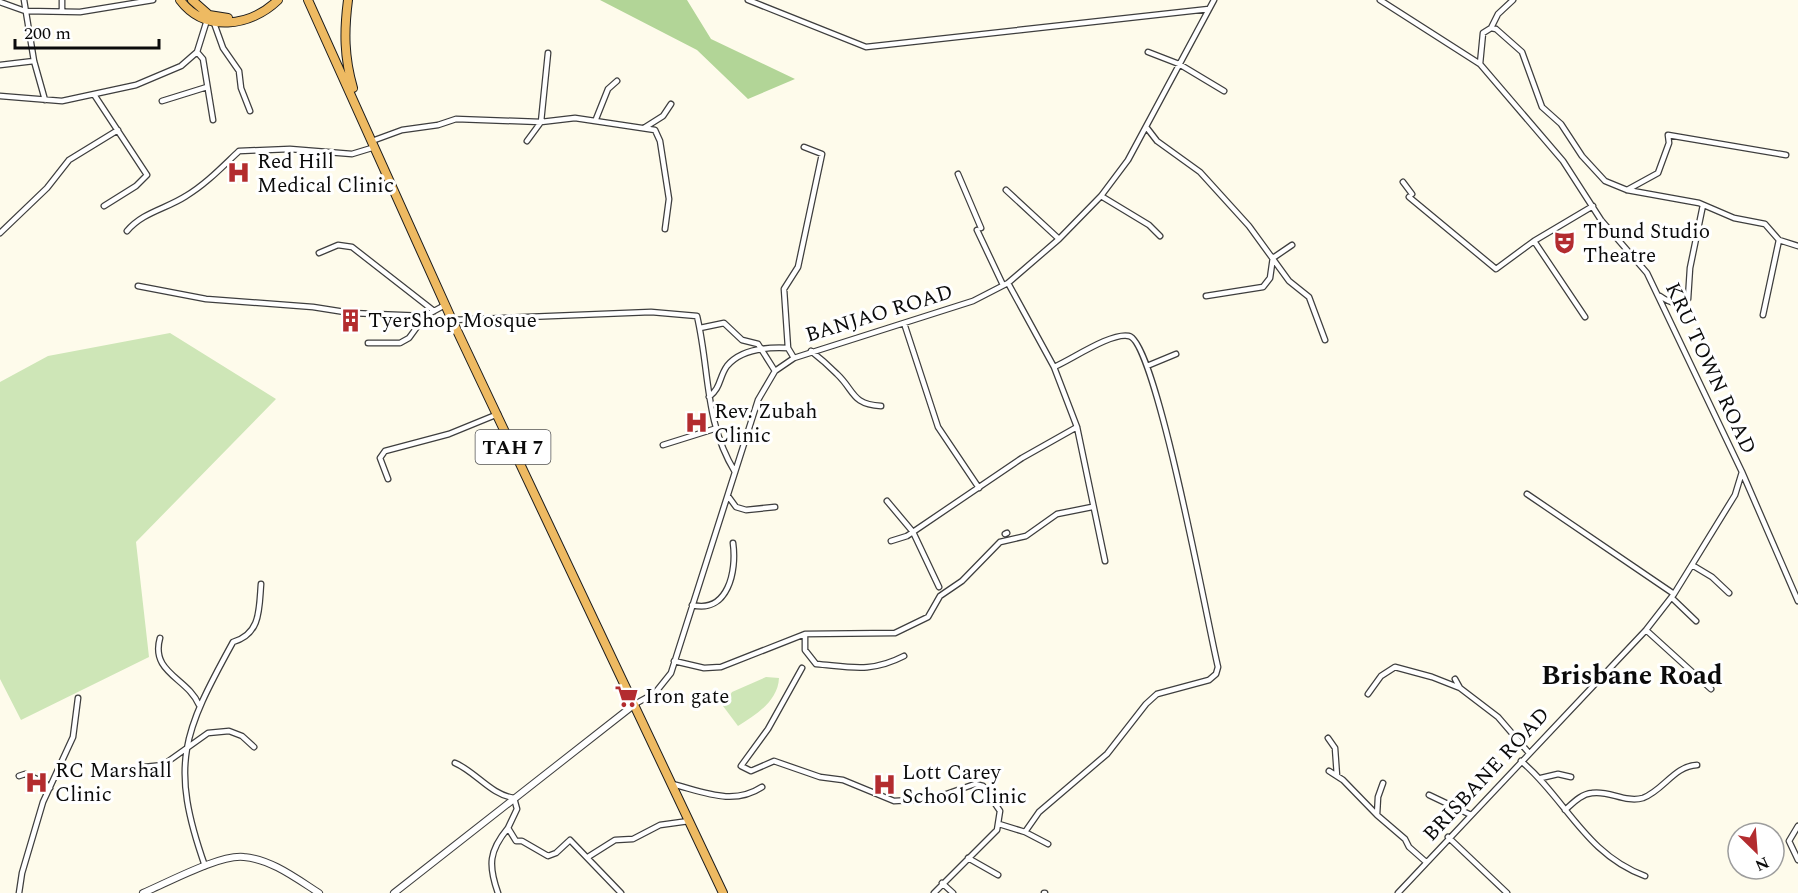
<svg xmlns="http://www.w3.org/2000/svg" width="1798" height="893" font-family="Spectral,serif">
  <rect width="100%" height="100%" fill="#fefbeb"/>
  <path fill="#cee6b7" d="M170,333l106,66 -140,143 13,115 -128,63 -21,-41v-297l48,-26z
    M766,677l13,1c-1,23 -23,37 -41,48l-15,-20 9,-14z"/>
  <path fill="#b2d597" d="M600,0h87l24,39 84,40 -47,20 -51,-49z"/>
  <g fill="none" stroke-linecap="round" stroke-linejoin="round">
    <defs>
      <path id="minor" d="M24,0l10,61 11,39
        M62,0v11
        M748,0l118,47 343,-38
        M1380,0l100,64 83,97 38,59 46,53 95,199 56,129
        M0,2l25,9 55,1 73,-12
        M214,23l9,25 16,23 2,17 9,23
        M1491,28l7,-14 15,-14
        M197,52l6,7 10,61
        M1148,52l31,12 45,27
        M1480,64l3,-31 8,-5 5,1 26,23 20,55 19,17 21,32 23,25 22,9 72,13 35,15 31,6 14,16 19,6
        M0,65l34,-4
        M0,96l62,5 74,-16 45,-19 16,-14 10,-32
        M95,96l52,79 -11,11 -32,20
        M162,101l45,-14
        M596,119l12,-30 9,-8
        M644,128l19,-12 8,-12
        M1147,128l10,13 43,31 49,54 40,55 20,16 16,43
        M372,141l30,-11 36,-5 18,-6 85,3 7,-69
        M527,141l14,-19 34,-4 80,12 5,11 9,58 -4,30
        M958,174l23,54
        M1403,182l9,12
        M1006,190l53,49
        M1627,190l31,-17 11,-30 -1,-8 118,20
        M1101,196l48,29 11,11
        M1409,197l87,72 38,-28 59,-35
        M977,230l26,55
        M127,231c16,-19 39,-22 59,-35 20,-12 36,-29 53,-45l51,-2 62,5 23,-7
        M0,233l47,-45 22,-28 49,-30
        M1534,241l51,76
        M319,253l19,-8 14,2 82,64
        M1273,258l19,-13
        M1008,283l46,84 23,60 28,134
        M138,286l68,13 107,8 38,6 74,3
        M1206,296l57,-9 7,-9 3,-21
        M1660,296c10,7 18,10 28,3l2,-31 13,-63
        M1763,315l16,-75
        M452,320l199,-8 46,4c13,55 7,105 38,156
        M904,323l34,104 41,61
        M700,328l24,-5 18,17 16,4 17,27
        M368,343h32l9,-5 16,-22 20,-11
        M811,351c9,7 18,15 26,23 18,17 14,30 44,32
        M794,358l-6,-10 -4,-59 14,-22 24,-113 -18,-7
        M1147,366l29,-12
        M709,397c12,-9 10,-20 18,-31 14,-17 42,-19 61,-18
        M663,445l51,-16
        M388,479l-8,-21 5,-7 64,-17 49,-20
        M1527,494l147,100
        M728,496l8,11 10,3 29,-3
        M887,501l26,31 26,55
        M1005,534l2,-1
        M891,541l16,-5 115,-78 55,-31
        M1692,565l20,12 17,16
        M1672,598l24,23
        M692,605c36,9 45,-34 41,-62
        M1646,630l65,59
        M805,634v16l11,14c35,3 55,9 88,-8
        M160,638c-10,35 28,40 39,67
        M674,661l30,7 17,-1 84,-33 90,-1 33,-16 12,-21 22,-15 38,-39 26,-6 31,-22 35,-7
        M802,668l-34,61 -27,37 10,5 23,-10 46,16 23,3 51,21 38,-2 43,-15 8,2 17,25 -3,19 -63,63
        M1455,679l5,9 38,29 31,36
        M1368,694l13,-18 14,-9 37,10 28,11
        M635,704l20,-11 16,-20 87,-273 17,-29 19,-13 179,-57 35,-18 51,-44 42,-43 27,-36 86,-160
        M1328,738l7,10 2,28
        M1521,761c45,38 64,93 124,115
        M455,763c21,9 36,32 59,35l3,11 -9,19 8,13h6l26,15 8,-3 14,-13 51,53
        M144,767l19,-2 45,-32 21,-2 13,5 12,11
        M1329,771l14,9 34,35
        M19,776l6,-2 19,8 6,6
        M1541,778l17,-4 13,3
        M1383,783l-5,14 -1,18 28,24 4,8 17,15
        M672,784c32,8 61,22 90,3
        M1429,795l42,20
        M1565,810c8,-7 16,-16 27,-17 17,-3 33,10 51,5 21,-8 31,-32 54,-33
        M999,824l26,8 23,12
        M1798,826l-9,15 9,19
        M1025,832l14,-20 68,-58 39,-50 11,-10 52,-14 7,-6 2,-7c-10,-41 -62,-326 -89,-331 -18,-4 -58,24 -75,31
        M1448,837l59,56
        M588,857l27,-17 18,-1 27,-14 29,-4
        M968,858l30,17
        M205,866c-36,-102 -22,-133 28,-224 28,-8 26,-33 28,-58
        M942,883l11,10
        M19,893l3,-20 21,-71 30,-65 5,-39
        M498,893c-10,-28 -9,-42 10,-65
        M1044,893h1
        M1398,893l248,-263 28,-36 61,-99 7,-23"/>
      <path id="tertiary" d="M143,893c24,-10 77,-39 101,-36 27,2 53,22 75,36
        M394,893l241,-189"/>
      <path id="trunk" d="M180,0c25,33 70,27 98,0
        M192,0l17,15 19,3
        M308,0l144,320 271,573
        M348,0c-4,31 -4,57 5,88"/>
    </defs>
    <use href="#minor" stroke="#3e3e3e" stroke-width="7"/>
    <use href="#tertiary" stroke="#3e3e3e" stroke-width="8"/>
    <use href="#trunk" stroke="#1c1c1c" stroke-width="10"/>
    <use href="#minor" stroke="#fff" stroke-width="4.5"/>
    <use href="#tertiary" stroke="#fff" stroke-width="6"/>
    <use href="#trunk" stroke="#eeba62" stroke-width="8"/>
  </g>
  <defs>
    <symbol id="hospital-bare" viewBox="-9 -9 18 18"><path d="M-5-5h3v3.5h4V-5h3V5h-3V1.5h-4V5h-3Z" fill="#b32c2f" stroke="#fff" stroke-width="2.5" paint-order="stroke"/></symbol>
    <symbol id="theatre-bare" viewBox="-9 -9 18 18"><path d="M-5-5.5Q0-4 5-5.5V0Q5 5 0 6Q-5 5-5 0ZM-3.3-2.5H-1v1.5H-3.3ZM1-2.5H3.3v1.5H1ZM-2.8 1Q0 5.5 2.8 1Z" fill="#b32c2f" stroke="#fff" stroke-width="2.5" paint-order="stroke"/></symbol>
    <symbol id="building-bare" viewBox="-9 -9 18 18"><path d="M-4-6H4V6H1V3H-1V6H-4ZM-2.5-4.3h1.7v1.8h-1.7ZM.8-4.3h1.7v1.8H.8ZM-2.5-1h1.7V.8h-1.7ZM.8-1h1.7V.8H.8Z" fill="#b32c2f" stroke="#fff" stroke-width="2.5" paint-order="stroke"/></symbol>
    <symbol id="supermarket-bare" viewBox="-9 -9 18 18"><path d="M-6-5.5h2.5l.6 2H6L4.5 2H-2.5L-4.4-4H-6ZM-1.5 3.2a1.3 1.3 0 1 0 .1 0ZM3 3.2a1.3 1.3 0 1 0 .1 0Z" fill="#b32c2f" stroke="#fff" stroke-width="2.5" paint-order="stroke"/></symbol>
  </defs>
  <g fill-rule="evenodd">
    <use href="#hospital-bare" x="222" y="156" width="33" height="33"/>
    <use href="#theatre-bare" x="1548" y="226" width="33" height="33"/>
    <use href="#building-bare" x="334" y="304" width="33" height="33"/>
    <use href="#hospital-bare" x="680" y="406" width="33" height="33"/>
    <use href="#supermarket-bare" x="610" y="680" width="33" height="33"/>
    <use href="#hospital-bare" x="20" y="766" width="33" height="33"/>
    <use href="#hospital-bare" x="868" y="768" width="33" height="33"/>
  </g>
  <g text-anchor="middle" stroke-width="6" stroke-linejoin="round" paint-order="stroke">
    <rect fill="#fff" stroke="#545454" stroke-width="1.5" x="475.5" y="430" width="75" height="34" rx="4.5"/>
    <g font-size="20" font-weight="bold" fill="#0b0b0b">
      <text x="513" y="454">TAH 7</text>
    </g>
    <g font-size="21" fill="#0b0b0b" stroke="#fff" text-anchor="start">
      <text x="257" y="168">Red Hill<tspan x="257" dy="24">Medical Clinic</tspan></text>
      <text x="1583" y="238">Tbund Studio<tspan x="1583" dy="24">Theatre</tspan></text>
      <text x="368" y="327">TyerShop Mosque</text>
      <text x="714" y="418">Rev. Zubah<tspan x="714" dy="24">Clinic</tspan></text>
      <text x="645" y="703">Iron gate</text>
      <text x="55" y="777">RC Marshall<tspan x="55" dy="24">Clinic</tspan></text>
      <text x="902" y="779">Lott Carey<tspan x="902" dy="24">School Clinic</tspan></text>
    </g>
    <g font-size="21" fill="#0b0b0b" stroke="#fff">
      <text transform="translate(879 313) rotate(-17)" y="7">BANJAO ROAD</text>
      <text transform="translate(1711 368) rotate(65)" y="7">KRU TOWN ROAD</text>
      <text transform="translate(1486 774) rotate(-47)" y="7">BRISBANE ROAD</text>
    </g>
    <g font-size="27" font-weight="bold" fill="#0b0b0b" stroke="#fff">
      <text x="1632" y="684">Brisbane Road</text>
    </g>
  </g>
  <g transform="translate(1756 851) rotate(155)"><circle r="28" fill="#ffffff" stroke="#9d9d9d" stroke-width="1.5"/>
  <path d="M0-4.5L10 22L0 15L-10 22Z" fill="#b32c2f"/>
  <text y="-9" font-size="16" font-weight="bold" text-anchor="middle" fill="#0b0b0b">N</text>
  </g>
  <path d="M15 39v9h144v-9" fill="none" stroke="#0b0b0b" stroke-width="3"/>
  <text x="24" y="39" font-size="18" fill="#0b0b0b" stroke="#ffffff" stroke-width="4.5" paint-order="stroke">200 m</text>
</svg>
